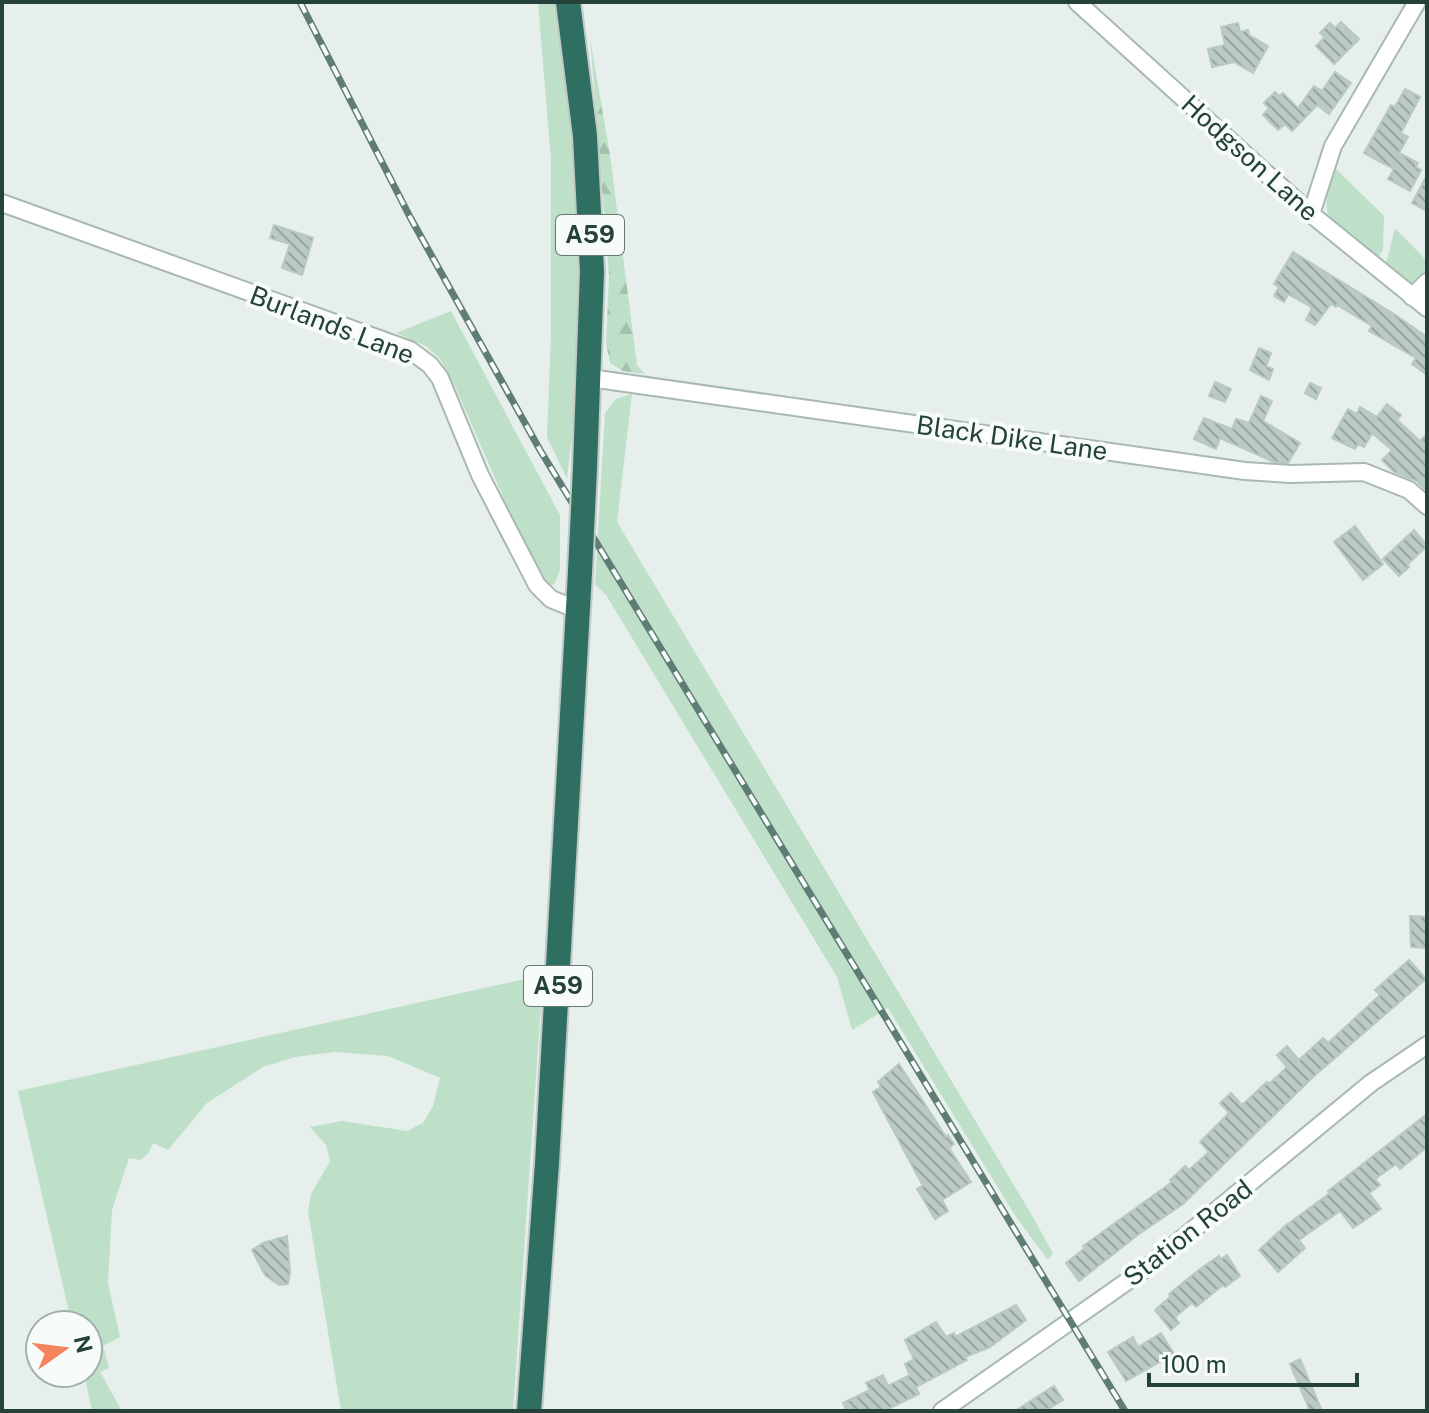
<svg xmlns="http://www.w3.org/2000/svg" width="1429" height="1413" font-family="'Public Sans',sans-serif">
  <defs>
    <pattern id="forest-firs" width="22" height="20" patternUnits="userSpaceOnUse" patternTransform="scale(2)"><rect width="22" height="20" fill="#bfe0c8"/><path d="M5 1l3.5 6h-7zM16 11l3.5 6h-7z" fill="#a4c1ad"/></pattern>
    <pattern id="building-back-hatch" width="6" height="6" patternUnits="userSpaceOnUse" patternTransform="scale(2)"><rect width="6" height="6" fill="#bbcac4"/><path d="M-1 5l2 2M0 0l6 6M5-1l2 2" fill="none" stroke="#98a6a0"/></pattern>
  </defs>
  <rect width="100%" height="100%" fill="#e6efeb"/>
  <path fill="#bfe0c8" d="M538,2h20c14,107 27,216 22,324 -2,51 -7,102 -13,153l-20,-42 4,-103v-174z
    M1335,168l49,48 -1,34 -6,8 -49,-41 -2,-16z
    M1395,228l32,33v11l-16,15 -25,-23z
    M451,311l109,204v56l-6,14 -10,-3 -37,-76 -53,-122 -14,-25 -14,-13 -30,-13z
    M632,394l-15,128 413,690 23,41 -5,7 -32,-43 -128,-209 -36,22 -15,-53 -231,-382 -11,-11 10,-171 11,-14z
    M543,975l-30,436h-172l-33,-200 3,-17 19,-33 -4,-16 -16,-18 32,-6 65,10 16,-8 10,-17 7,-28 -52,-22 -53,-4 -40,5 -32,10 -56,36 -39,47 -15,-7 -5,11 -8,6 -11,-2 -17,52 -4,73 12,54 -17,9 6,22 -9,4 22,39h-30l-8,-38h4v-48h-16l-54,-234z"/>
  <path fill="url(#forest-firs)" d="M590,38l20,117 27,210 8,9 -22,-3 -13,-8 -4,-20 3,-68z"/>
  <path fill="url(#building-back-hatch)" stroke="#b8c9c2" stroke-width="2" d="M1341,22l18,17 -25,25 -18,-18 9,-9 -5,-4 10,-10 5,5z
    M1238,23l2,9 8,-2 1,5 19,11 -15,27 -19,-11 -22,5 -4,-18 17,-4 -4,-18z
    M1335,72l16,11 -22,31 -12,-9 -25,26 -7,-7 -7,6 -15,-15 6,-7 -5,-5 11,-11 4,4 4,-3 15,15 16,-22 8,5z
    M1405,89l15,8 -19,36 7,4 -9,16 19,10 -2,4 5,3 -11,21 -22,-12 6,-10 -30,-16 27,-48 4,2z
    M1427,175v36l-15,-8z
    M274,225l39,13 -11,37 -20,-7 8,-24 -20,-6z
    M1293,252l101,62 33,23v38l-15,-11 4,-6 -47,-27 3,-5 -35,-21 -1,2 -5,-3 -16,21 -9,-5 6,-12 -4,-3 -20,-11 -4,8 -10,-6 5,-9 -5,-3z
    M1259,348l12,5 -5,13 7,3 -4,11 -19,-10z
    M1215,382l16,7 -6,13 -16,-6z
    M1310,383l11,5 -5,11 -11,-6z
    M1261,396l11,5 -9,20 37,22 -12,20 -14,-1 -54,-24 -4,11 -22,-10 10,-21 28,11 4,-10 13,4z
    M1387,404l14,11 -4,5 23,21 7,-7v57l-10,-10 -23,-9 -12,-12 10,-10 -20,-17 -8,14 -6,-3 -3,5 -23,-11 16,-29 9,5 3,-7 17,10z
    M1355,526l28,38 -20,16 -29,-38z
    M1414,530l13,16 -20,19 2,2 -10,9 -16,-17z
    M1410,916l17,1v31l-16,-1z
    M1409,960l17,19 -113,98 -130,127 -44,30 -60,47 -13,-18 19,-15 -2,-2 89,-64 -2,-2 15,-14 4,4 20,-18 -9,-10 29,-29 -9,-10 11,-10 11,12 25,-23 2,2 18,-17 -10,-12 10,-9 12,14 24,-22 5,5 52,-48 -5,-5z
    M899,1064l47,73 2,-2 6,9 -5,4 22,34 -29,18 6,11 -13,8 -18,-30 6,-3 -50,-94 8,-5 -3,-5z
    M1427,1114v33l-27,22 -4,-5 -21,15 5,6 -11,8 12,16 -28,19 -13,-17 -41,29 6,8 -27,24 -19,-22 26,-24 45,-33 -2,-2z
    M287,1236l3,36 -2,12 -9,1 -14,-10 -13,-25 11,-7z
    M1227,1255l13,21 -15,11 -2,-2 -27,22 -4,-4 -17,14 4,6 -8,7 -16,-20 16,-14 -2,-2 31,-25 19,-13 2,3z
    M1016,1305l10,15 -36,27 -25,10 2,3 -51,27 3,7 -35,17h-37l-4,-8 27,-13 -4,-7 17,-8 5,11 22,-11 -5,-11 9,-5 -9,-19 31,-18 10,15 8,-4 1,4z
    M1161,1333l13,21 -48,27 -18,-29 25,-15 5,10z
    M1300,1359l22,52h-12l-20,-47z
    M1054,1386l9,14 -18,11h-30z"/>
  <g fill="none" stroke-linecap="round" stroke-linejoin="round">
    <defs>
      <path id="minor" d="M1077,2l234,212 116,94
        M2,203l408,147 20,15 10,13 40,97 57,110 14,14 27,11
        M1311,214l22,-68 84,-144
        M1412,297l15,-15
        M590,378l655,93 46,3 73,-2 45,18 18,16
        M942,1411l207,-145 222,-183 56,-38"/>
      <path id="highway" d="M568,2l17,134 7,136 -7,196
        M529,1411l18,-248 33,-591"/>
    </defs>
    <use href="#minor" stroke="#a8b8b2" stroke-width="20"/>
    <use href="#highway" stroke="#c2cac8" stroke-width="28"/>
    <use href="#minor" stroke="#fff" stroke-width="16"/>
    <use href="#highway" stroke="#2f6f62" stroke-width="24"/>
    <defs>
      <path id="rail" d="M300,2l110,215 130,233 585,961"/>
    </defs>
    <use href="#rail" stroke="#5f7d75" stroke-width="7"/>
    <use href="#rail" stroke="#f7fbf9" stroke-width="4" stroke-dasharray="12" stroke-linecap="butt"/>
    <defs>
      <path id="highway-bridge" d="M580,572l5,-104"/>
    </defs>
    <use href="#highway-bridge" stroke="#c2cac8" stroke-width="28" stroke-linecap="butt"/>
    <use href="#highway-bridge" stroke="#2f6f62" stroke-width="24"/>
  </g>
  <g text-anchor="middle" stroke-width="8" stroke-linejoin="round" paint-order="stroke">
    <g fill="#f7fbf9" stroke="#637a73" stroke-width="2">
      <rect x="556" y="215" width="68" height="40" rx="6"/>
      <rect x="524" y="966" width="68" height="40" rx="6"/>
    </g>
    <g font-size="24" font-weight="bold" fill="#24423a">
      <text x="590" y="243">A59</text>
      <text x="558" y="994">A59</text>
    </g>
    <g font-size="26" fill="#24423a" stroke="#f7fbf9">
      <text transform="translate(1250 158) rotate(42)" y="9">Hodgson Lane</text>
      <text transform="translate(332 325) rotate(21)" y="9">Burlands Lane</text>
      <text transform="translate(1012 438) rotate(8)" y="9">Black Dike Lane</text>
      <text transform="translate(1188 1233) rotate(-38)" y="9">Station Road</text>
    </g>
  </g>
  <rect width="1429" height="1413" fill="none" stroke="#24423a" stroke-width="8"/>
  <g transform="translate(64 1349) rotate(76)"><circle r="38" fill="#f7fbf9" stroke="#a3b1ad" stroke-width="2"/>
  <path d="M0-6L14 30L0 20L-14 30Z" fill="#f4845f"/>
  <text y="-12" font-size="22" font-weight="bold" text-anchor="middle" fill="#24423a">N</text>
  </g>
  <path d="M1149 1373v12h208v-12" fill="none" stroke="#24423a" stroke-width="4"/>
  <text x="1161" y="1373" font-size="24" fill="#24423a" stroke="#f7fbf9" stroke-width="6" paint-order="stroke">100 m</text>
</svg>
